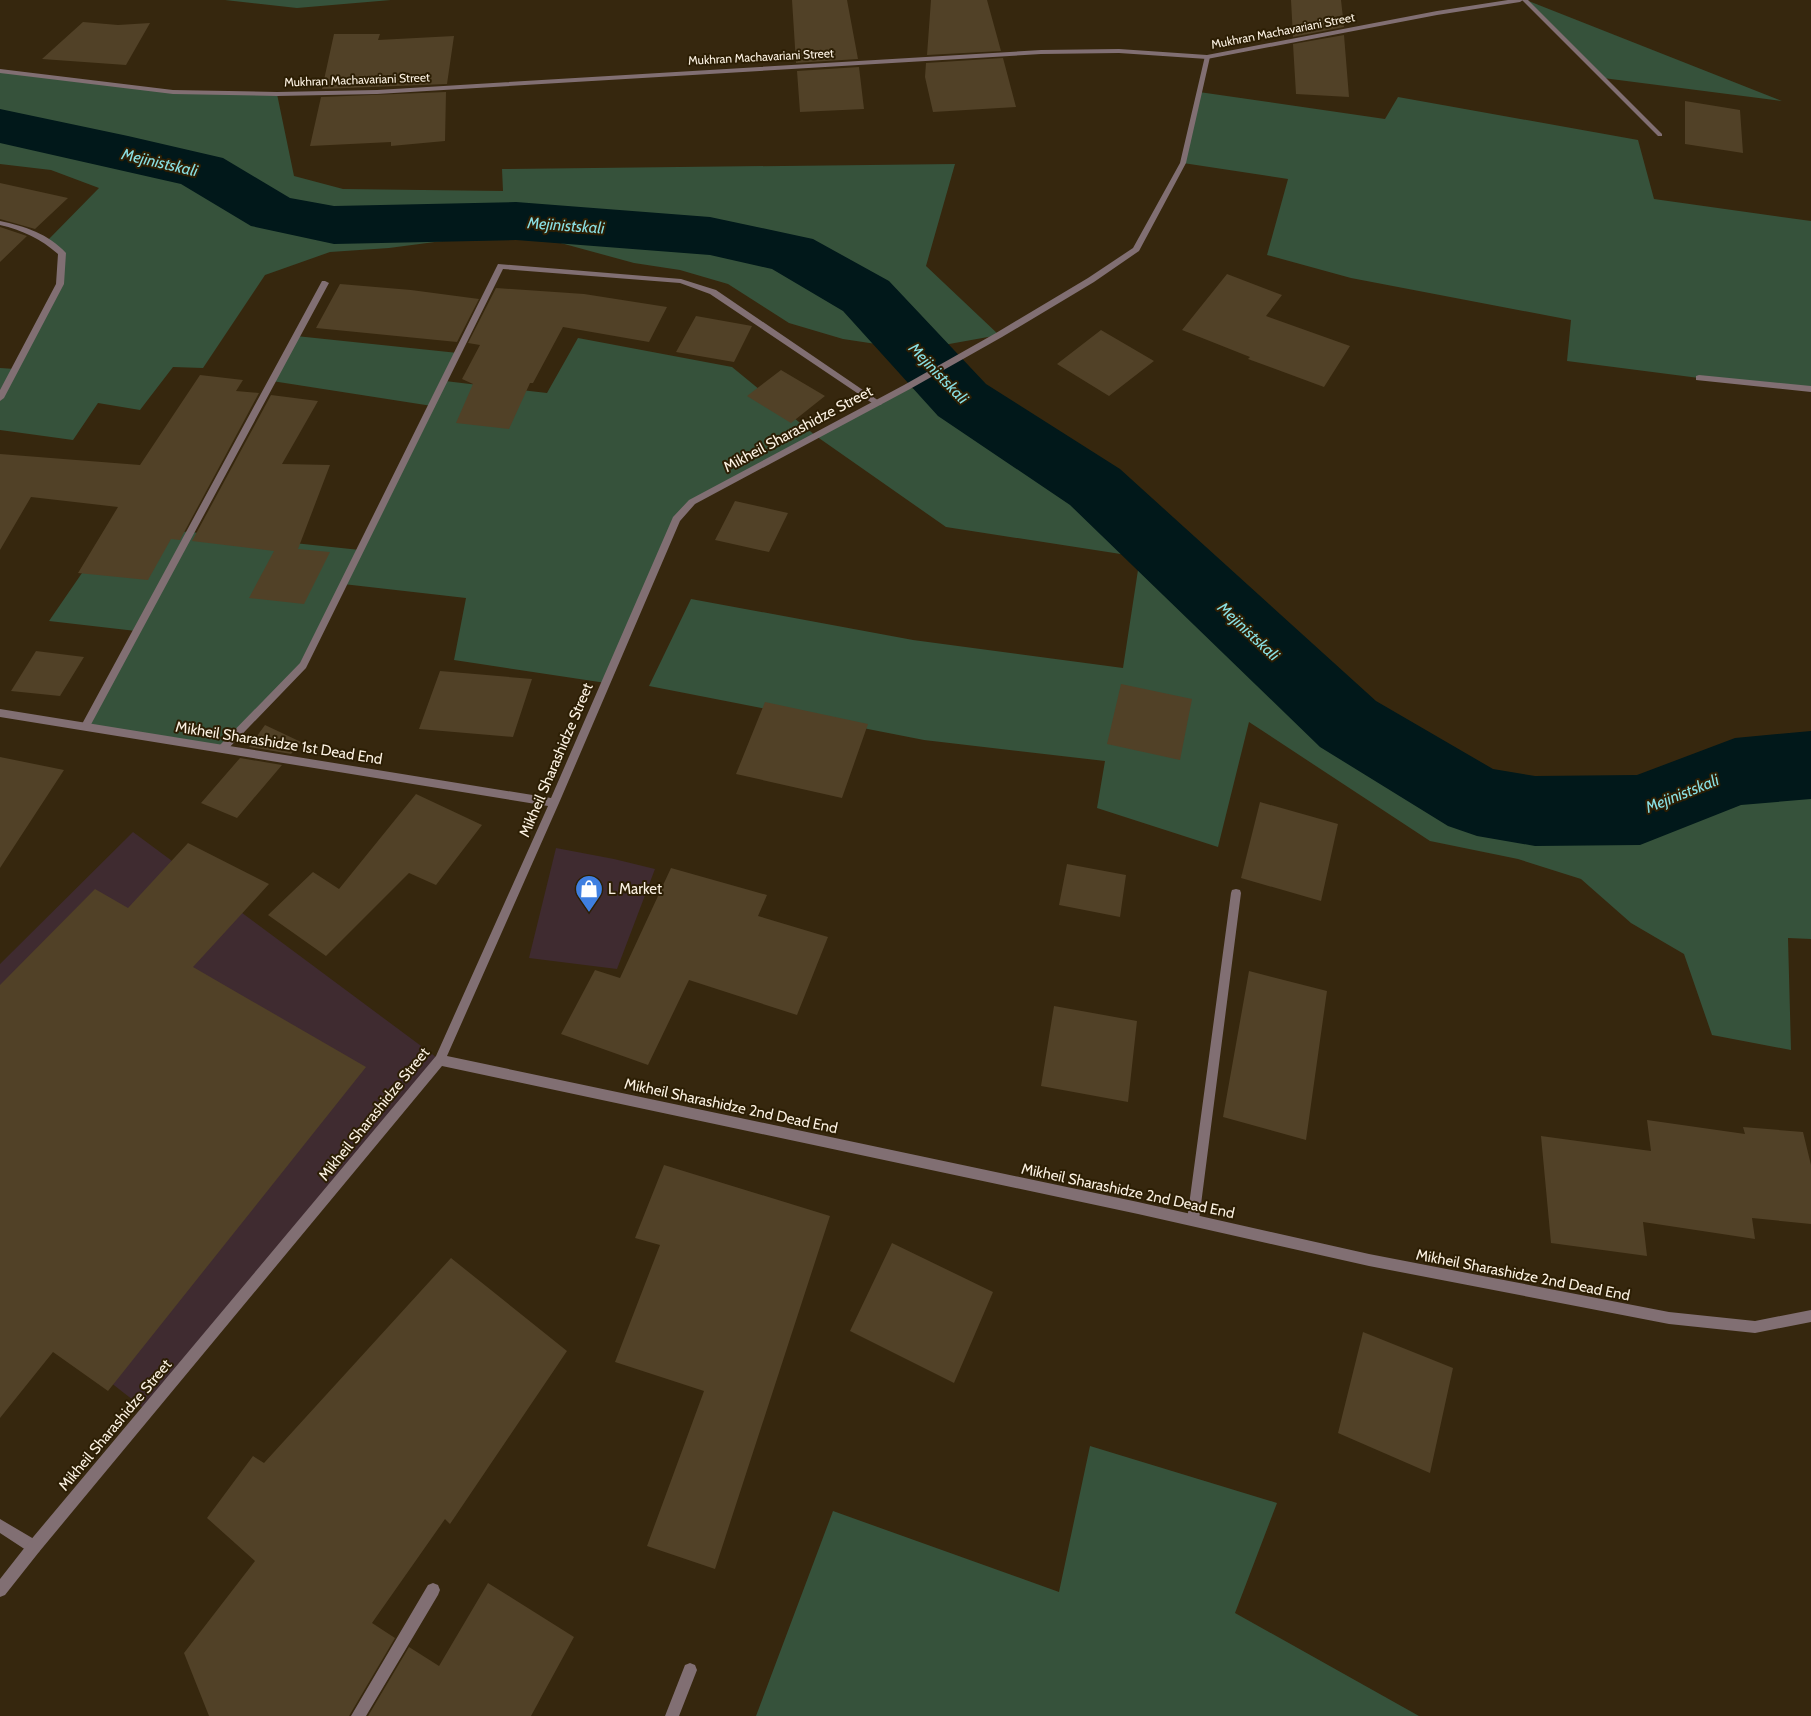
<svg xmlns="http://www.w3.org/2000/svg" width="1811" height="1716" font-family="Cabin,sans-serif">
  <rect width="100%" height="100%" fill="#36270e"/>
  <path fill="#3f2b30" d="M133,832l307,228 -293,351 -147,-115v-332z
    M556,848l58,11 41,10 -38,100 -88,-11z"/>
  <path fill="#36523b" d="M225,0h166l-94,8z
    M1526,0l256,101 -179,-23z
    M0,71l173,21 104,2 17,82 49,13 160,2 -1,-22 453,-5 -29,102 73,69 -83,15 -73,-11 -54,-16 -61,-39 -48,-14 -46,-7 -88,-24 -58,-4 -99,13 -59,4 -65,23 -62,93 -30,-1 -33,43 -42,-7 -25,37 -73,-10v-62l15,1 45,-85 2,-31 -14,-13 51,-52 -48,-18 -51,-6z
    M1199,92l186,27 13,-22 240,43 16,59 157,22v168l-112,-11 -132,-17 4,-41 -220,-42 -84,-23 21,-76 -105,-16z
    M296,336l162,17 -13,28 102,12 31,-55 154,29 84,69 91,-49 55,13 133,87 253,237 129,77 58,10 105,-1 95,-38 76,-7v174l-23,-1 3,112 -79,-15 -28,-81 -53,-31 -50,-44 -63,-20 -88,-18 -181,-119 -31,125 -121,-39 8,-47 -181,-21 -275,-54 42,-87 222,41 210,28 17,-111 -194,-30 -130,-91 -124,66 -16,16 -70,165 -152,-23 12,-62 -123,-14 -40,81 -81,84 -137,-22 51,-96 -87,-10 64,-93 77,4 170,18 72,-144 -160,-25z
    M1090,1446l187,57 -42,110 184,103h-663l77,-205 226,81z"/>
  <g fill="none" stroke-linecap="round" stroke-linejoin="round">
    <path fill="#01181a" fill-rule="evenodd" d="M0,109l128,27 95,22 67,40 44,8 182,-4 194,15 103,22 76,42 97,103 134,85 256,232 117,68 42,7 102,-1 98,-37 76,-7v68l-70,6 -101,40 -105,1 -58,-10 -29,-10 -128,-79 -250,-242 -132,-89 -95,-105 -71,-42 -62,-14 -194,-15 -182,4 -83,-18 -70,-42 -181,-41z"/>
  </g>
  <path fill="#514127" d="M792,0h55l11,59 -62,4z
    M931,0h56l14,51 -74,4z
    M1291,0h50l3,27 -51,10z
    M83,22l35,3 32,-2 -24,42 -84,-6z
    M334,34h46l-2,6 76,-4 -7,48 -125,5z
    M1344,35l5,62 -53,-3 -3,-50z
    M1003,58l13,49 -83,5 -8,-35 1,-14z
    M859,67l5,42 -64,3 -3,-41z
    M446,92l-1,49 -54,5v-4l-81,4 11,-49z
    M1685,101l55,9 3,43 -58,-9z
    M0,183l68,15 -33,31 -35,-10z
    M0,227l27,9 -27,26z
    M1227,274l55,21 -16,21 84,30 -26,41 -76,-28 2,-2 -68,-27z
    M340,284l71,6 68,9 -22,43 -141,-14z
    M496,288l88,6 83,13 -18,35 -86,-15 -30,56h-3l-21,46 -53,-6 17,-39 -11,-5 18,-34 -12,-2z
    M696,316l56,10 -18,36 -58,-10z
    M1101,330l53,31 -45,35 -52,-32z
    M781,370l44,26 -34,27 -44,-27z
    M200,375l43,5 -7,11 23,2 -79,147 -9,-1 -23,41 -70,-7 40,-66 -87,-10 -31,53v-96l140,11z
    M271,395l47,6 -36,63 48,1 -32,84 32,3 -26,52 -55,-6 25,-47 -82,-10z
    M735,501l53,12 -19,39 -54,-12z
    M36,651l48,6 -24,39 -49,-5z
    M440,671l92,8 -19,58 -94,-8z
    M1121,684l71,15 -12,61 -73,-16z
    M765,702l103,22 -26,74 -106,-24z
    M265,725l36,17 -10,12 -42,-7z
    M0,757l64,13 -64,98z
    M240,758l42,7 -45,53 -36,-15z
    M416,794l66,31 -46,60 -27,-12 -83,83 -58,-41 45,-43 26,17z
    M1260,802l78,22 -17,77 -80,-23z
    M188,843l81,41 -76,83 173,100 -258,324 -55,-39 -53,66v-433l95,-96 33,19z
    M1067,864l59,11 -6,42 -61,-12z
    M671,868l96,27 -9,21 70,21 -31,78 -108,-35 -41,85 -87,-31 34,-64 25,8z
    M1249,971l78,20 -21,149 -83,-23z
    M1054,1006l83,15 -9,81 -87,-16z
    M1647,1120l98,14 -2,-7 60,5 8,33v59l-59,-6 3,21 -112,-17 4,34 -96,-13 -10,-107 110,15z
    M664,1165l166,51 -115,353 -68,-23 57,-155 -89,-29 45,-117 -25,-7z
    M892,1243l101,49 -39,91 -104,-52z
    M451,1258l116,93 -117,173 -5,-5 -73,104 23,15 -46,78h-140l-25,-63 71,-92 -48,-43 46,-62 11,7z
    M1363,1332l90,36 -23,105 -92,-40z
    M488,1583l86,54 -43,79h-163l41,-69 30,19z"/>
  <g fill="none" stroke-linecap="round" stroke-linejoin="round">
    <path fill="#816f73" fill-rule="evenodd" d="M1522,0h6l134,134v2h-4z
      M498,264l183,15 35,11 166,113 -1,2h-6l-165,-111 -30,-11 -177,-14 -197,399 -81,84h-6l-2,-3 2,-3 81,-83z
      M322,281h3l4,2 -241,447h-6l-2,-3 2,-3z
      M1699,375l112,11v6l-115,-12v-4z
      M1236,889l4,1 1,3 -42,327 -2,4 -4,2 -4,-2 -2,-4 44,-327 1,-3z
      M0,1519l39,23 2,5 -2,5 -5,2 -5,-2 -29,-19z
      M433,1583l5,2 2,5 -2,5 -72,121h-15l77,-131z
      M690,1663l5,2 2,5 -18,46h-14l20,-51z"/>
    <path fill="#816f73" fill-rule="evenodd" d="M1205,56l5,1 -24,106 -47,88 -45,31 -92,55 -92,52 -215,115 -15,17 -121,282 -112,253 691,146 231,52 300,58 86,9 56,-11v12l-56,11 -86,-9 -300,-58 -231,-52 -696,-148 -403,486 -34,43 -5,2v-18l29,-37 407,-486 112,-250 -548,-89v-8l551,89 122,-281 16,-17 215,-115 92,-52 92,-55 45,-30 47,-85z
      M0,221c24,5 49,13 66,32l-2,31 -60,114 -4,3v-11l56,-106 2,-30c-17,-15 -36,-24 -58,-29z"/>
    <path fill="#816f73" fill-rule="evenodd" d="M1508,0h15l-3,2 -83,13 -230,44 -88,-6 -78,1 -664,40 -100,2 -104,-2 -173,-21v-4l173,21 104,2 100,-2 664,-40 78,-1 88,6 230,-44z"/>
  </g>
  <defs>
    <symbol id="shop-pin" viewBox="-11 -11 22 30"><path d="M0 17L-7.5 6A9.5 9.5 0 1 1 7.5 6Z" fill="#3f7fe0" stroke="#2c1e04"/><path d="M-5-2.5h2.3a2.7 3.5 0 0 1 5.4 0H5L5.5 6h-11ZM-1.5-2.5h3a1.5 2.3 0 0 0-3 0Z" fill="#fff"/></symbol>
  </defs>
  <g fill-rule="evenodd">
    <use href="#shop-pin" x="573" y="873" width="32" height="43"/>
  </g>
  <g text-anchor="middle" stroke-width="4" stroke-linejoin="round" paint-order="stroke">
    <g font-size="12" fill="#fbf1e2" stroke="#2c1e04">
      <text transform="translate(1283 31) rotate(-11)" y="4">Mukhran Machavariani Street</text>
      <text transform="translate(761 57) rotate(-3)" y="4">Mukhran Machavariani Street</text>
      <text transform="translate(357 80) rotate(-2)" y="4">Mukhran Machavariani Street</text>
    </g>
    <g font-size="15" fill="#fbf1e2" stroke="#2c1e04">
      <text transform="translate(798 429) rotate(-28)" y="5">Mikheil Sharashidze Street</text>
      <text transform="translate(279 743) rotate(9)" y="5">Mikheil Sharashidze 1st Dead End</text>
      <text transform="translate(556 760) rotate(-67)" y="5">Mikheil Sharashidze Street</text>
      <text transform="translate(731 1106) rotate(12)" y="5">Mikheil Sharashidze 2nd Dead End</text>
      <text transform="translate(374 1114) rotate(-51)" y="5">Mikheil Sharashidze Street</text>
      <text transform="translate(1128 1191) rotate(12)" y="5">Mikheil Sharashidze 2nd Dead End</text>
      <text transform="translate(1523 1275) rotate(11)" y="5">Mikheil Sharashidze 2nd Dead End</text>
      <text transform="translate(115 1425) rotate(-50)" y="5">Mikheil Sharashidze Street</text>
    </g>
    <g font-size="15" fill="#fbf1e2" stroke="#2c1e04" text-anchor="start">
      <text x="608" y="894">L Market</text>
    </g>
    <g font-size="16" font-style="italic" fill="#89dfe3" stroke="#2c1e04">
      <text transform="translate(160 162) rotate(13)" y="6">Mejinistskali</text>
      <text transform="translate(566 225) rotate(4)" y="6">Mejinistskali</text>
      <text transform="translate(939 373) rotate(46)" y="6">Mejinistskali</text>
      <text transform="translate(1249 631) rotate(43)" y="6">Mejinistskali</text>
      <text transform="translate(1682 793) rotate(-22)" y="6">Mejinistskali</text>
    </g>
  </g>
</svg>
